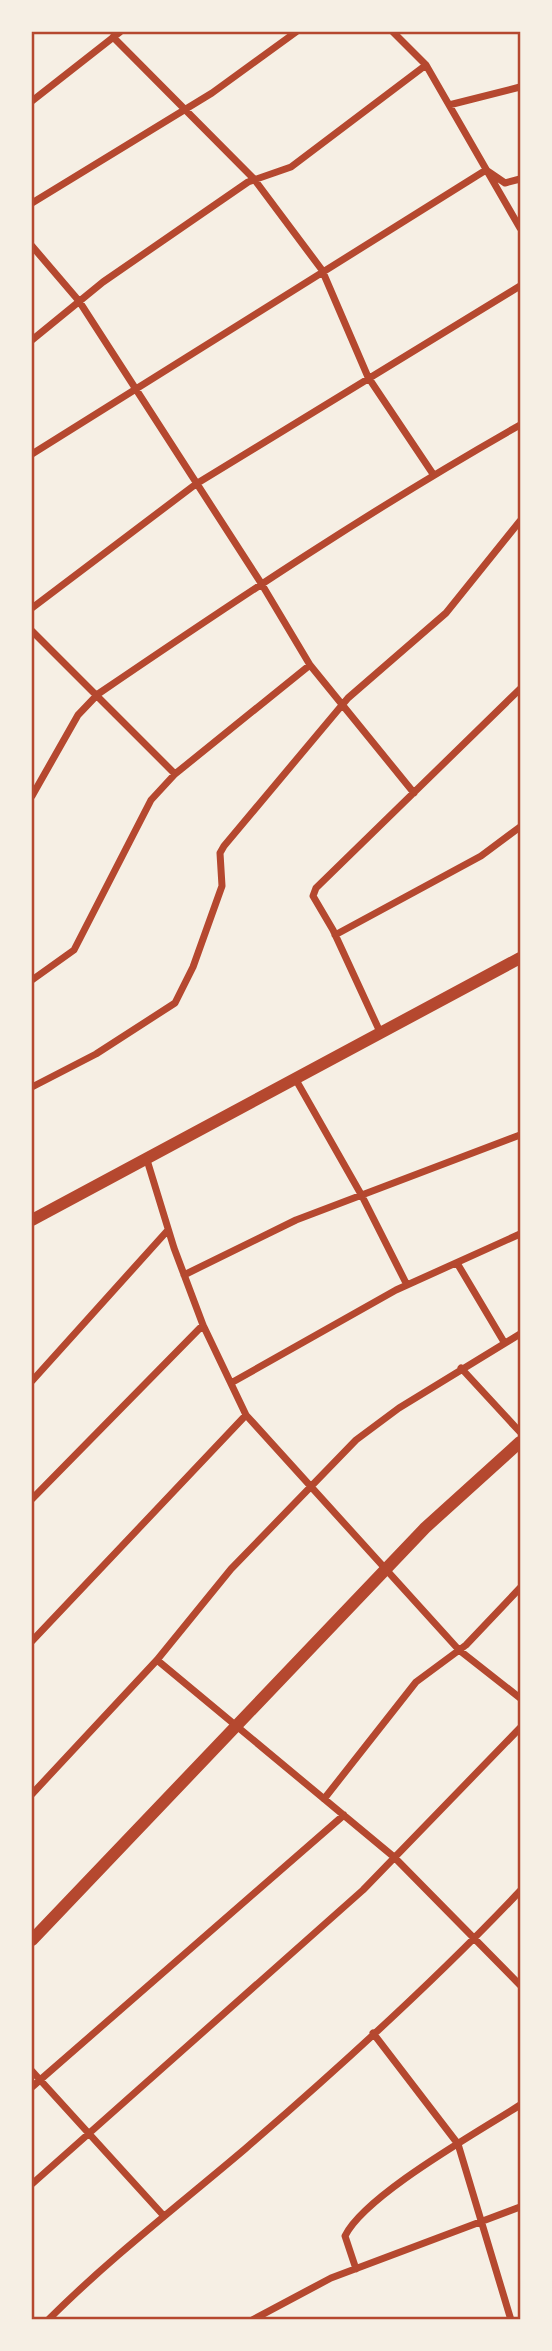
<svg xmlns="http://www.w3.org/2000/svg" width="552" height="2351" font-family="'Asap Condensed',sans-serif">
  <rect width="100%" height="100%" fill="#f6efe4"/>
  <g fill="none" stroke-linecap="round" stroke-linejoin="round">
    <path stroke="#b5482f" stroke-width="7" d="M393,32l33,33 94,163
      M113,37l141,142 68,91 46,107 65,97
      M32,101l88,-69
      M449,105l71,-18
      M32,203l180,-110 84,-61
      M32,246l47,55 182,282 49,82 104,128
      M32,340l71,-58 145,-100 43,-15 135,-102
      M32,454l454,-284 19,13 15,-4
      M32,608l164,-124 324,-198
      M32,631l143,143
      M32,796l46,-81 20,-21c138,-94 277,-187 422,-269
      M335,935l146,-79 39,-29
      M32,980l42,-30 77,-150 24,-26 135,-109
      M381,1034l-48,-104 -20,-34 3,-8 204,-199
      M296,1080l66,116 45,89
      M32,1087l64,-33 79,-51 18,-36 29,-81 -2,-33 4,-7 124,-148 98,-85 74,-92
      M147,1160l27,88 29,77 43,90 213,235 61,48
      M457,1263l47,79
      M184,1275l112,-55 224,-85
      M461,1368l59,64
      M32,1381l136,-151
      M231,1383l165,-93 124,-56
      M32,1499l171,-174
      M32,1641l214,-226
      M157,1660l237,197 126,128
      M32,1794l125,-134 74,-91 125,-129 43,-32 121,-74
      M324,1799l92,-117 50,-37 54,-57
      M373,2033l85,111 53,176
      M32,2071l131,144
      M32,2087l312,-272
      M32,2184l331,-294 157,-162
      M356,2269l-11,-33c20,-41 133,-104 175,-131
      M48,2320c62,-62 131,-115 197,-171 95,-82 189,-167 275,-258
      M252,2320l79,-42 189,-71"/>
    <path stroke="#b5482f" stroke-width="12" d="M32,1220l488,-262
      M32,1940l393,-412 95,-86"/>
  </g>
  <rect width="552" height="2351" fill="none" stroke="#f6efe4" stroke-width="66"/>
  <rect x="33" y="33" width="486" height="2285" fill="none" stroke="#b5482f" stroke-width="2.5"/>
</svg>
